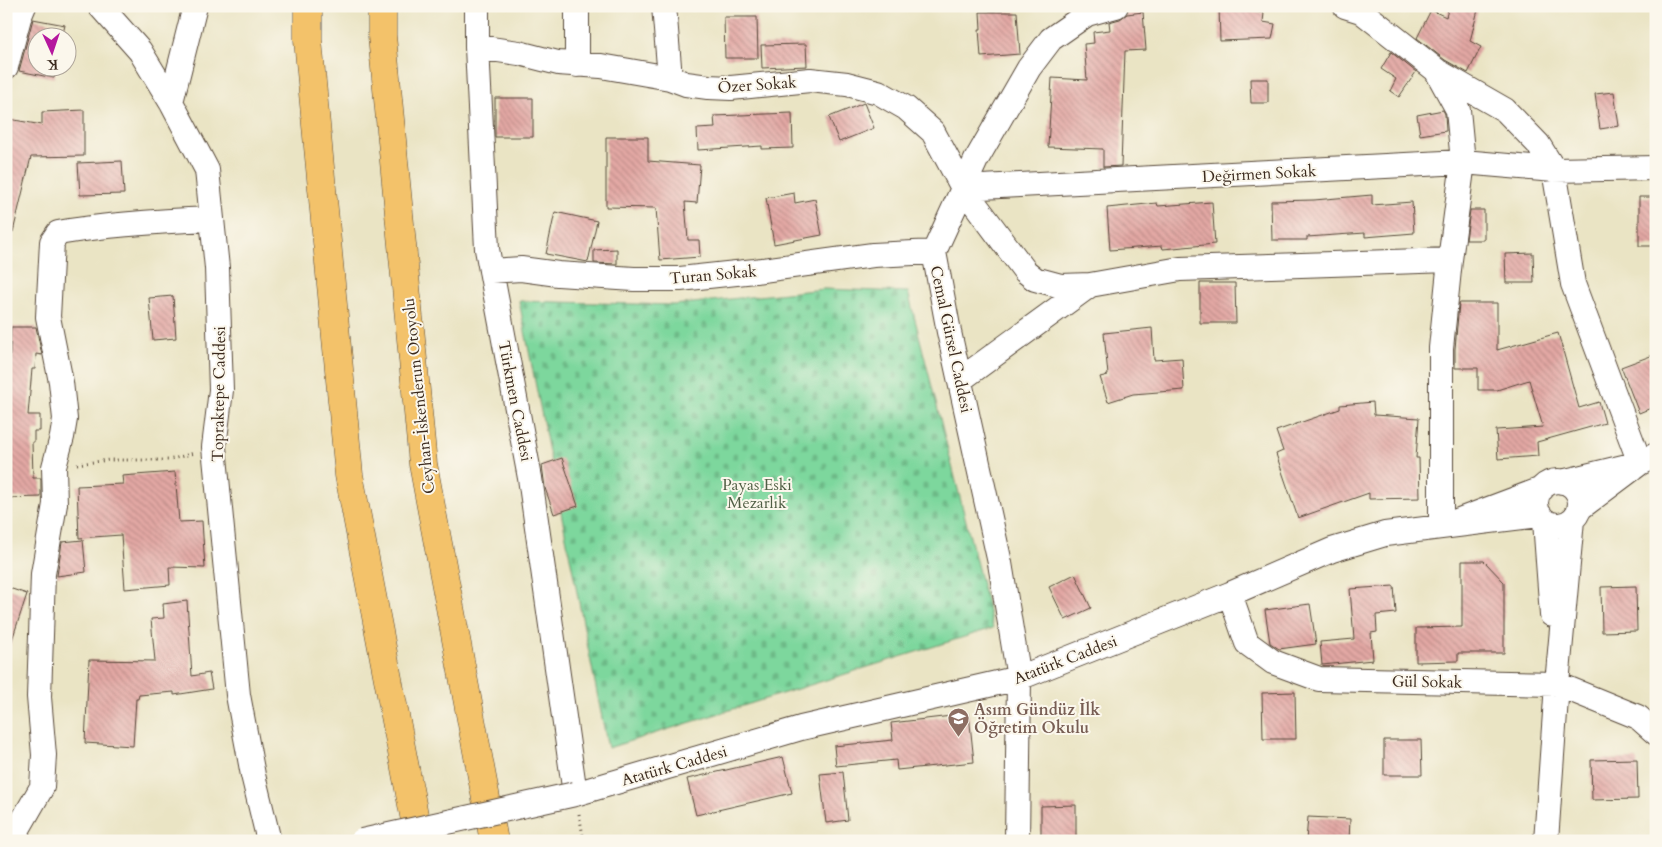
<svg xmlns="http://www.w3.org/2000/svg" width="1662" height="847" font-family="Cardo,serif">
  <defs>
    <pattern id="cemetery-stones" width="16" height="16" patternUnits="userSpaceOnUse" patternTransform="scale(1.25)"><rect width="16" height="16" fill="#7dd79d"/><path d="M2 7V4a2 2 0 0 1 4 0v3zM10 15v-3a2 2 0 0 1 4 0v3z" fill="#6db987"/></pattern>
    <pattern id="building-back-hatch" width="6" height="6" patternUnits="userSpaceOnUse" patternTransform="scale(1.25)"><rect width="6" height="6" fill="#e3a8a4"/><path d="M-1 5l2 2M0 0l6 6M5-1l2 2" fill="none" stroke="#b98985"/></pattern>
  </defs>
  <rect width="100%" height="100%" fill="#fbf7ec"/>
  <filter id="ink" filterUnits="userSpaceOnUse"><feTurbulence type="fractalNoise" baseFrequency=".02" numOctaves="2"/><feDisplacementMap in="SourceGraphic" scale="10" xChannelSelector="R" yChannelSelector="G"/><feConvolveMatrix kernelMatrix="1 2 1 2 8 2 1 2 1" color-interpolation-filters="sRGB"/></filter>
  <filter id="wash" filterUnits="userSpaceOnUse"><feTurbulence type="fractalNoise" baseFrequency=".0096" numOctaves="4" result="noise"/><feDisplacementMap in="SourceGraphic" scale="20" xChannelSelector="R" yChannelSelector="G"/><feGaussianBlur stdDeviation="1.12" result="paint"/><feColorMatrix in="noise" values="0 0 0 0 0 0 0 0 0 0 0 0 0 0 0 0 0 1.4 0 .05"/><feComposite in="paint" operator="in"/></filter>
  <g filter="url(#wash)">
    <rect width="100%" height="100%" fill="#eae4c4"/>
    <path fill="url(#cemetery-stones)" stroke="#5c805e" d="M824,289l84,3 85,336 -385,120 -89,-447 155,4z"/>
    <g id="blocks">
      <path fill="url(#building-back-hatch)" d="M1219,6h35l1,5 9,2 -1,9 12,2 -3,15 -52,2z
        M1449,6h30l-9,35 11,6 -13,26 -23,-13 -28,-22 14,-28 15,7z
        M980,12h37l3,42 -39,3 -2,-28h2z
        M1143,12l3,38 -21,1 -4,115 -18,1v-18l-55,-2 4,-69 35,2 -3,-36 10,-1 -1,-11 17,-2 -1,-8 11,-3 7,-5z
        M724,17h33l1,41h-33z
        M33,19l32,6 -3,13h-24v30h18l-2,10 -35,-7z
        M806,44l1,22 -45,2 -1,-23z
        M1391,52l25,20 -17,25 -9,-6 6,-12 -15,-10z
        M1250,79h18v24h-17z
        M1614,92l5,34 -19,3 -5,-35z
        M495,98h38v39h-38z
        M864,103l10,25 -35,14 -10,-25z
        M84,110v46l-53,1 -18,75h-7v-99l3,-14 33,6v-13z
        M1443,110l2,4 1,17 -26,4 -3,-20z
        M792,113l1,35 -31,1v-3l-64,4 -1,-21 18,-1 -1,-12z
        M606,137h42v24l52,4 -3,38 -12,-1 3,38h11l1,17 -40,3 -4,-52 -50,-1z
        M122,161l2,33 -44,1 -2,-32z
        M794,193l1,10 20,-4 7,36 -48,9 -8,-46z
        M1372,195v10l40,-3 2,31 -49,4v-4l-58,4v3h-35l-1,-39 43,-1z
        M1639,197h17v49h-17z
        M1212,202l3,42 -52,5 -1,-3 -52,4 -3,-42 50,-5 1,3z
        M1470,210h14v30h-18z
        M555,212l42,9 -9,41 -42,-8z
        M617,249v15l-23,-1v-13z
        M1533,253l1,30h-28l-1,-29z
        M1200,283h35l1,40h-36z
        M173,296l3,42 -23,2 -4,-42z
        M1459,303h38v47l61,-17 21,75 20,-6 6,21 -68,19 1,14 -40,3 -2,-29 47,-3 -14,-47 -32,10h-19v-22h-23v-19z
        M11,327h25l6,28 -6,-1 -1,15h-3l-4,46h12v16h-6v11h-2l1,36h8v19l-35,1v-104l3,-22z
        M1152,328l2,32 28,-2 2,32 -51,4 -25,8 -8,-25 8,-2 -4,-42z
        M1656,354v52l-17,7 -18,-46z
        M1373,402l1,13 45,3 -3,40h3l1,40 -51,1v-6l-71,25 -22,-64 7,-3 -7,-20 64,-22v-4z
        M562,458l16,48 -24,8 -9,-26 -3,-23z
        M175,472l4,50 23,-1 3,47 -36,-1 1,18 -45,4 -4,-54 -42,3 -2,-52 46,-2 -1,-8z
        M83,540l3,32 -29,4 5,-34z
        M1462,561h22l20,21v71h-46v8l-42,1v-34l46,-1z
        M1075,574l16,34 -26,12 -16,-33z
        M1394,586l2,27 -20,2 1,17 -6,1 2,27 -51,5 -2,-23 34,-3 -4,-50z
        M1636,586l1,45 -35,1 -1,-45z
        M6,587l21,7 -17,52 -4,-1z
        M187,601l5,75 17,-3 3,16 -38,6v-3l-35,3 -1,4h-2l-3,47 -48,-3 4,-83 66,1 -4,-42 13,-1 -1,-14z
        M1310,604l6,40 -37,5 -9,-6 -5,-33z
        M1295,692l1,47h-33l-1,-46z
        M969,714l5,48 -77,8 -1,-10 -60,6 -2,-20 59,-6 -2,-17z
        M1384,740h37l1,35h-38z
        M783,757l9,36 -96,22 -9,-36z
        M1637,759l1,40 -46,1 -1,-40z
        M843,772l5,48 -22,3 -6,-49z
        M1076,805v34h-35v-33z
        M1308,817l42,2 -1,22h-43z"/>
    </g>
  </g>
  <g filter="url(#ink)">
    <use href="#blocks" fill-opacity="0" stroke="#554637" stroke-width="1"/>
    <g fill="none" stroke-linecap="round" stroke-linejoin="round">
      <defs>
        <path id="minor" d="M100,6l40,45 31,51 36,68 10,98 4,122 -7,57 24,248 15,80 16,66
          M477,6v41l10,202 43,229 45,316 226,-66 218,-50 211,-84 102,-44 53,-16 56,-7 101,-38
          M577,6v59
          M664,6l6,72
          M1345,6l16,5 75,59 22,40 5,52 -13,98 -9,88v179l99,-12
          M477,47l42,6 39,10 43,3 69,12 16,6 22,3 23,1 79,-8 37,4 31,8 28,16 27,24 30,56 62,83 10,8 26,7 29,-1 90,-16 270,-9
          M6,67l13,-49 5,-12
          M1437,71l68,39 33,34 16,26 19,114 67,179 -60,45
          M171,102l24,-96
          M963,188l500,-26 91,8 102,-2
          M491,271l30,-2 37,5 76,5h46l75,-8 118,-16 61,-3
          M960,380l130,-95
          M1536 503a22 22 0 1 1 44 0a22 22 0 1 1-44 0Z
          M1562,482l78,-19 16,-8
          M1545,521l7,94
          M1230,594l17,49 26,19 46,17 238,5 81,33 18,16
          M11,841l31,-54 2,-32 -5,-58 4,-123 12,-70 -1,-37 8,-30 3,-18 -4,-37 -13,-65 4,-75 6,-9c51,-9 102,-12 154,-14
          M1017,841l2,-163 -19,-115 -51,-231 -15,-80 42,-92 53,-92 22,-29 36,-25 29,-8
          M1546,841l11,-157 15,-164"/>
        <path id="highway" d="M308,6v34l41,435 70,366
          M382,6v30l41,428 71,377"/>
      </defs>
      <use href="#minor" stroke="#554637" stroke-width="26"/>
      <use href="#highway" stroke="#554637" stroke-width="29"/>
      <path stroke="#554637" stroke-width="3" stroke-dasharray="1 4" stroke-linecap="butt" d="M77,464l32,-4h60l25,-7
        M579,814l5,27"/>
      <use href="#minor" stroke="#fff" stroke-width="24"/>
      <use href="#highway" stroke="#f3c26a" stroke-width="28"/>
      <defs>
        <path id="minor-bridge" d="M362,841l213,-47"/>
      </defs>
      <use href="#minor-bridge" stroke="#554637" stroke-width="26" stroke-linecap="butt"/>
      <use href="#minor-bridge" stroke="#fff" stroke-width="24"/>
    </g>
  </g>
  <defs>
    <symbol id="school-pin" viewBox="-11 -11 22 30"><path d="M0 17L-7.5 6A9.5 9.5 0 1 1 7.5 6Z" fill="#8d6e63" stroke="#fbf7ec"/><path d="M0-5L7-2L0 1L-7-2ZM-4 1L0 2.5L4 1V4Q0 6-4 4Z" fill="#fff"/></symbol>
  </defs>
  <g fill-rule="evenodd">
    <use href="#school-pin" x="946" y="706" width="25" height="34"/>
  </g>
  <g text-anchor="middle" stroke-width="4" stroke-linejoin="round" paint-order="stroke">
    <g font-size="16" fill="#3b2a1e" stroke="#fbf7ec">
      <text transform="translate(757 84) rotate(-4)" y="6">Özer Sokak</text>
      <text transform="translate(1259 173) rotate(-3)" y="6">Değirmen Sokak</text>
      <text transform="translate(713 274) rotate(-5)" y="6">Turan Sokak</text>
      <text transform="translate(952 339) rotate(78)" y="6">Cemal Gürsel Caddesi</text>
      <text transform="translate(218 394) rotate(-89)" y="6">Topraktepe Caddesi</text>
      <text transform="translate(418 396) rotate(-96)" y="6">Ceyhan-İskenderun Otoyolu</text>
      <text transform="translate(516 401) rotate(79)" y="6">Türkmen Caddesi</text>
      <text transform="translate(1065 659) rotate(-21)" y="6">Atatürk Caddesi</text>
      <text transform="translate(1427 681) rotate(1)" y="6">Gül Sokak</text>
      <text transform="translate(674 765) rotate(-16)" y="6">Atatürk Caddesi</text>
    </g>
    <g font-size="16" fill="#4f5e44" stroke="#fbf7ec">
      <text x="757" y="490">Payas Eski<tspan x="757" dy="18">Mezarlık</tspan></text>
    </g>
    <g font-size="16" font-weight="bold" fill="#785e54" stroke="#fbf7ec" text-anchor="start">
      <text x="974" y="715">Asım Gündüz İlk<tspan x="974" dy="18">Öğretim Okulu</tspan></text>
    </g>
  </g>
  <rect width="1662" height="847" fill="none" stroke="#fbf7ec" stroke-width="25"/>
  <g transform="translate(52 52) rotate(177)"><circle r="24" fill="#fbf7ec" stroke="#aea59a"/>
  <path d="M0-4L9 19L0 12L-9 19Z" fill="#b5179e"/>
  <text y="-8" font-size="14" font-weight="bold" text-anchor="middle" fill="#3b2a1e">K</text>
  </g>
</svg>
